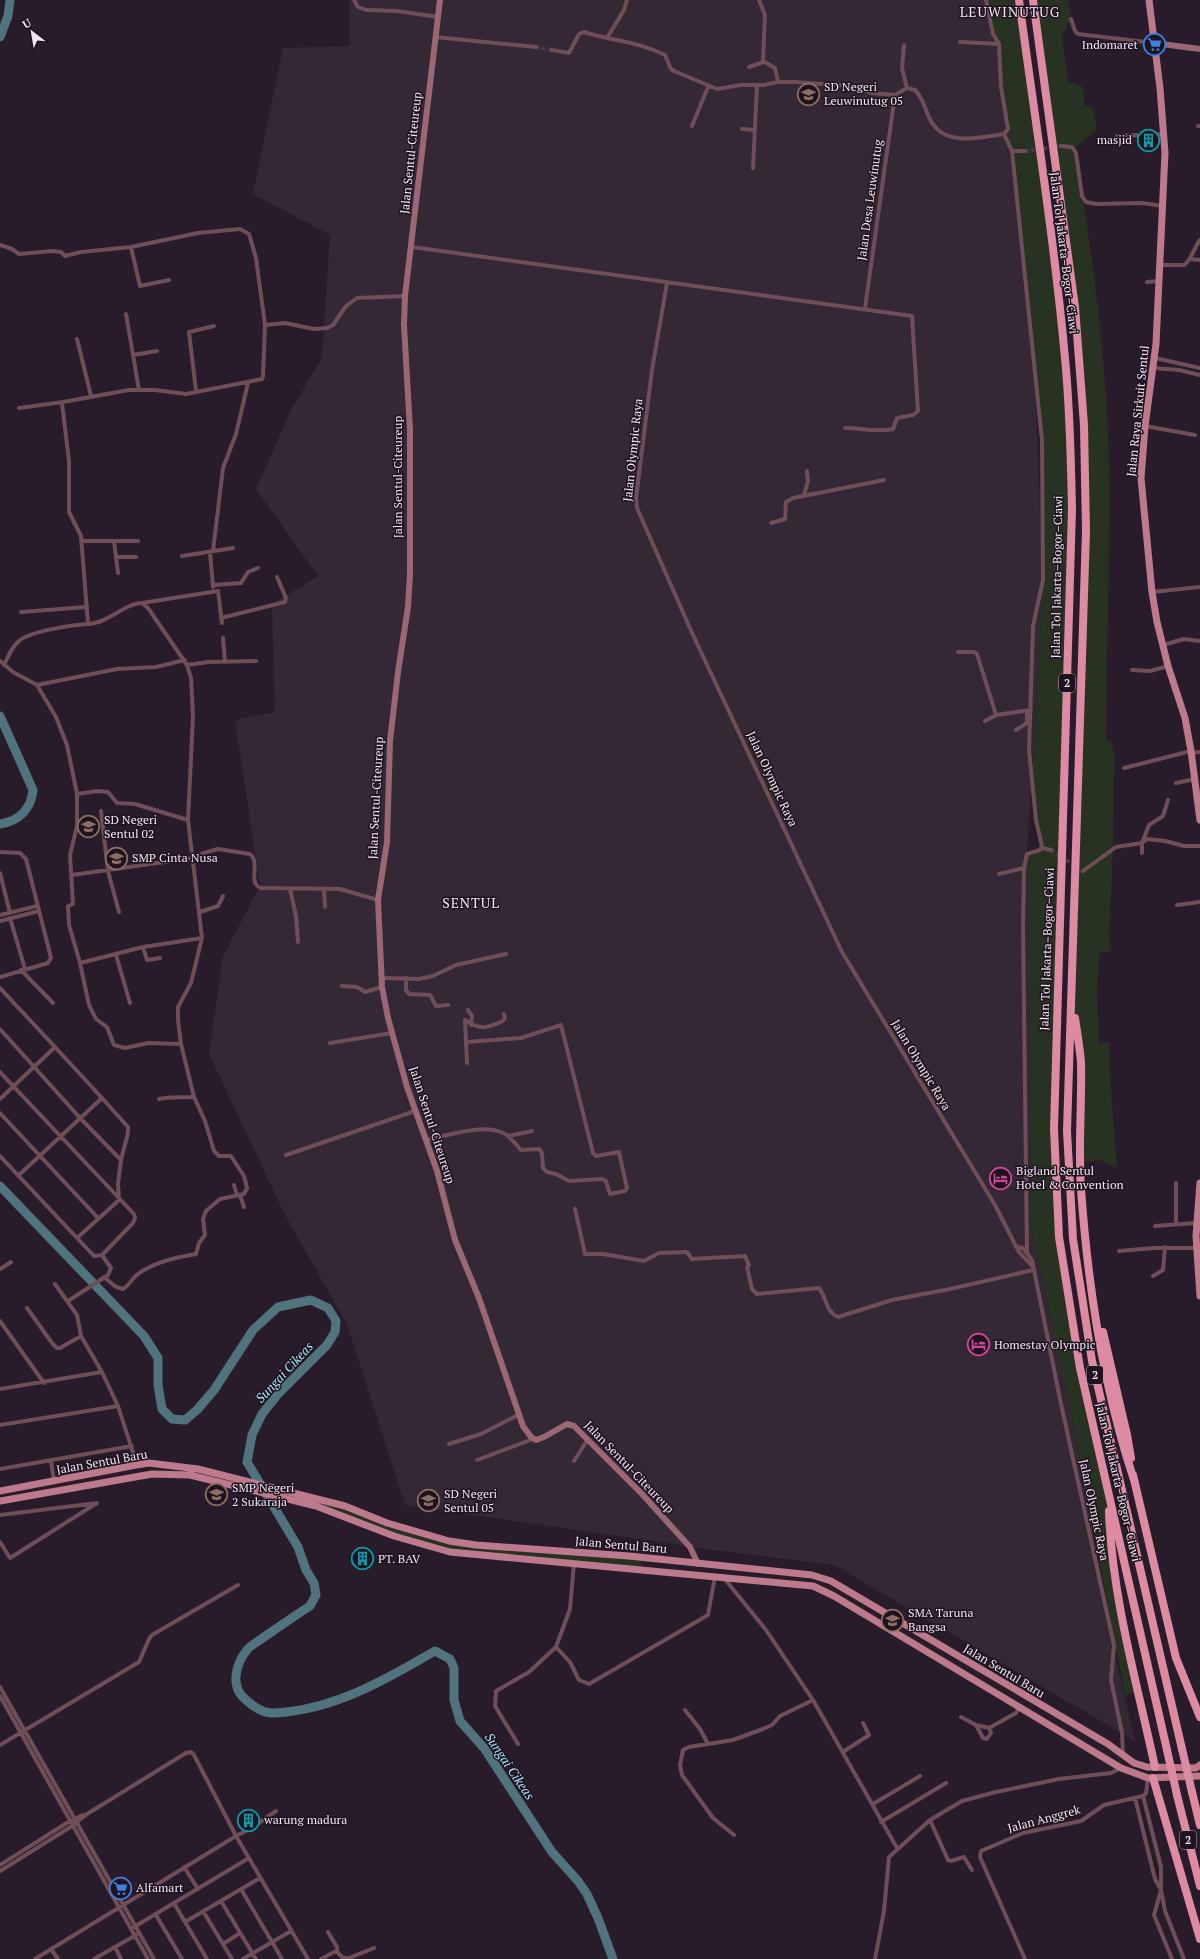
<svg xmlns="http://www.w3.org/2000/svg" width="1200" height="1959" font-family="'PT Serif',serif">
  <rect width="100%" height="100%" fill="#291c2a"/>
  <path fill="#342835" d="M349,0h640l22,133 23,226 9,228 -16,266 4,231 -1,137 44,206 44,242 17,72 -301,-176 -120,-15 -309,-45 -58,-181 -62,-109 -76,-161 14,-98 37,-70 -25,-166 40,-8 -3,-108 46,-28 -62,-87 36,-81 30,-50 8,-123 -77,-41 30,-146 67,-2z"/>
  <path fill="#283223" d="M989,0h30l38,286 13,165 -16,678 14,173 40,189 2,54 29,146 -14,4 -51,-268 -44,-206 1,-132 -4,-236 14,-4 -9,-71 11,-198 -1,-145 -26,-257 -14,-99 -3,-35 -4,-5z
    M1033,0h35l3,19 -9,16 6,47 15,5 1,18 9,3 4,21 -23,20c19,103 32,207 35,311 2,94 -3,187 -3,281l5,-1 3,15 -1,94 -4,88 2,14 -12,2 -2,41 2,50 11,-2 -1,20 8,106 -17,-8 -20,3 1,-102 -9,-68 14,-462 -7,-174z
    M311,1498l138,43 193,16 -2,14 -190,-19 -142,-48z"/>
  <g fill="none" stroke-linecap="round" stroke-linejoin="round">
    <path stroke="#51737e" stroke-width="9" d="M0,37l8,-21 2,-16
      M0,716l33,74c-2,19 -14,31 -33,34
      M0,1186l144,150 14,22v27l4,24 10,10 13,1 12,-10 17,-20 39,-60 25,-23 33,-7 17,8 8,13 -1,11 -8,13 -48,48 -17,21 -10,21 -5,27 51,85 8,23 8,13 2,12 -6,11c-16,10 -31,21 -46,31 -5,4 -13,8 -17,13 -10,12 -17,34 -4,47 8,8 20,17 32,16 59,-3 110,-33 160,-62l15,8 4,9v32l6,21 24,27 68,104 26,29 9,13 11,24 15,41"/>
    <path stroke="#473a48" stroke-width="4" stroke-dasharray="4 2" stroke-linecap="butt" d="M536,47l16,3
      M1025,151l36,-5
      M1051,850l32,21"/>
    <path stroke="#6f4e57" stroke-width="4" d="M354,0l4,7 8,3 31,1 41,6
      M1071,19l4,12 3,3 76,9
      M435,37l101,10
      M607,38l17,-28 3,-10
      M960,42l39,2
      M904,45l-2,23 5,20
      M552,50l17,3 10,-19 5,-2c28,9 53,9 81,23l6,14 3,2 43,18 24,-4h23l14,-3h17l55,4 22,7 23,2
      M763,61l12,7 3,14
      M749,67l12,-4 2,-2 2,-46 -6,-15
      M692,126l16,-39
      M1198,126h2
      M742,129l13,1
      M1004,134l8,17h13
      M1117,136l47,-2
      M1061,146l11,1 4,6 6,43 4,6 10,2 46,-1 21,3
      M1012,151l30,289 1,140 -10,46 -4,124 7,70 6,26 -2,4 -13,4 -3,14 -1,59 4,325
      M753,168l4,-83
      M0,245l12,4 7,5 33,-3 9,1 4,4 16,-4 50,-5 67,-14 42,-4 9,5 7,24 9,67 -2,51 -1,3 -76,15 -31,-4h-26l-66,12 -1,1 7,58v51l12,24 7,88c21,-1 37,-21 54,-21l6,5 39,57 4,13 2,38 -5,104 14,118 -11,45 -13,24v13l3,24 13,53 11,24 9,30 5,5h12l13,20 3,12 -3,6 -24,5 -14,12 -3,8 2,16 -6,8 -3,11c-19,3 -42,8 -58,20 -6,4 -9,12 -15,15l-7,-2 -12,-10
      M131,247l9,39 29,-6
      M412,247l500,69 6,95 -5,4 -16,3 -4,11c-16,4 -31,-1 -48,-1
      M1190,259l10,1
      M1160,265h24c8,-5 10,-18 16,-25
      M1147,282l12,-1
      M667,283l-15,87 -16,128 1,10 56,127 149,317 153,253 24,47 13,14
      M865,308l30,-213 12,-7 8,2c10,10 10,22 17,33 16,24 48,14 72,11l4,-5 -7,-42 -2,-43 -6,-10 -7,-34
      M126,314l13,76
      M265,325l20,-2 29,6 13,-1 6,-3 13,-19 11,-8 48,-2
      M77,339l14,57
      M133,355l24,-4
      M1155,358l45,10
      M1154,368l25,2 21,5
      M196,391l-7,-59 25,-6
      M19,408l44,-6
      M1145,426l50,9
      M804,495l4,-14 -1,-10
      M771,523l14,-4 1,-17 7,-4 91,-18
      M81,541h57
      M114,541l4,32
      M213,551l10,-83 13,-34 12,-51
      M210,552l3,35
      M182,556l51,-8
      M116,557h20
      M213,585l28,-2 7,-11 10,-4
      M1152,592l48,-5
      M142,603l76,-12 4,32
      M21,612l66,-5
      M221,618l64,-16 1,-4 -9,-21
      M223,638l2,24
      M1163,645l21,-6 16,2
      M958,652h16l3,2 19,61 35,-5
      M0,661l13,11 24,13 19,32 11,28 10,49
      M4,665c4,-8 8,-19 15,-24 11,-10 54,-16 69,-17
      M187,665l21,-3 48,-1
      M1132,670l18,1 18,-5
      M37,685l80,-16 39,-2 29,-7
      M985,721l11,-6
      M1016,730l11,-7v-12
      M1191,753l9,-1
      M1124,768l67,-17
      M1176,783l19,-4
      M101,811l7,60 11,41
      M1042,848l9,2
      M0,852l20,1 6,6 25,99 -3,5 -48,14
      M1142,853v-10l7,-18 14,-9 5,-16
      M193,856l25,-7 32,5c11,8 -3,30 11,34l79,1 38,11
      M1083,871l33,-24 26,-4 5,-4 18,2 19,5h16
      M0,873l10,40
      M999,874l25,-6
      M72,875l121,-17
      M290,889l6,27 2,26
      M324,889l1,18
      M1177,905l23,-3
      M200,912l18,-6 5,-10
      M0,915l37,-9
      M10,918l15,51
      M0,921l39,-10
      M143,947l4,13 13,-2
      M116,955l14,48
      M80,963l63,-16 59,-9
      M21,970l32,33
      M382,978l37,1 14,-3 23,-11 50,-11
      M406,978v12l3,4 21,1 6,11 12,-1
      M342,986l15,1 8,5 17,-5
      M0,988l55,59 -55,52
      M468,1010l4,6 -1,9
      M0,1029l81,90 40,41 -3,24 1,16 -42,38
      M466,1042l-1,-22c15,10 20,9 38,1l2,-3 -1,-4
      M330,1043l62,-10
      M181,1044l-33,-1 -23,5 -11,-3 -7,-18 -11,-8 -7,-14 -9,-42 -11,-38 -1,-19 5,-2 -3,-49 7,-29v-32l21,-3 10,1 9,11 18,1 53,16
      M55,1047l47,51
      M0,1072l134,142 1,4 -2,5 -31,32 -8,1 -94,-100
      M159,1099c13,-3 23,-1 35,-2
      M0,1113l98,105
      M508,1136l24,-5
      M425,1140c21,-4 58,-17 78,-7 8,3 12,11 18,17l18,-1 3,4 1,15 4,4 9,2 13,7 33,-2 4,2 4,13 15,-3 2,-3 -8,-36 -23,4 -3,-3 -32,-128 -40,13 -55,4 1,21
      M286,1155l129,-44
      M19,1175l83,-77 26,29v6l-7,27
      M234,1185l3,10
      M240,1195l4,12
      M575,1209l10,45h18l41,7 15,-8 28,-1 5,7 53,-3 4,9 -2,2 5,22 5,5 62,-6c8,10 6,23 19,29l54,-17 58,-11 83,-19
      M1176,1224v-41
      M1155,1226l41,-3
      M1017,1247l6,1 9,12 29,144 53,241 -3,35 11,53 1,22
      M1119,1251l35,-3h42
      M0,1269l11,-7
      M1153,1276l10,-6 2,-23
      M55,1284l22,31 4,21 21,36 16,34 19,59
      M68,1301l40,-26 3,-7 -9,-13
      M27,1308l25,35 5,5h3l21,-12
      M0,1321l44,62
      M0,1389l102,-17
      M0,1425l118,-19
      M449,1444l32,-10 37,-19
      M477,1460l56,-21
      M51,1461l3,20
      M574,1461l14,-22
      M0,1469l132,-23
      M0,1515l97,-12 -87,55 -10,-16
      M724,1578l42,52 47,70 84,148
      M556,1647l14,-38 4,-46
      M0,1687l154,272
      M0,1696l148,263
      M685,1710l15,19 8,15
      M961,1717l15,8 13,3 27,-15 4,-7
      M976,1725l7,13 4,1 4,-6 -2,-5
      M518,1744l-23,-38 1,-15 33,-19 27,-25 14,15 9,18 10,4 119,-69 7,-39
      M0,1745l139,-83 10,-23 3,-4 86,-50
      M843,1752l26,-17 -6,-12
      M1143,1796l18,71v23l-7,25 18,44
      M1135,1798l20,81 6,11 4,21 19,48
      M873,1804l47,-28
      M930,1820l18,40 3,1 13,-4 8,13
      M881,1822l65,-39
      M734,1835l-21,-17 -31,-43 -2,-10 3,-15 6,-3 44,-7 30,-11 9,-4 8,-9 33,-16
      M0,1865l70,-44 13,-6
      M184,1867l14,22
      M0,1871l72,-45 15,-12 99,-61 5,-1 3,3 42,81 72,123
      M241,1889l41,70
      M221,1901l35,58
      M174,1903l11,19
      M203,1911l29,48
      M156,1915l26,44
      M134,1927l115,-69
      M328,1932l9,15v5
      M223,1944l17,-11
      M115,1947l6,12
      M51,1949l7,10
      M35,1959l201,-123 17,-9 23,-16
      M94,1959l42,-24
      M207,1959l-22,-37 75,-44
      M243,1959l48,-28
      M321,1959l15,-8 7,7h6l25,-10
      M875,1959l9,-48 5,-54 41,-37 32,-19 34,-9 63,-13 52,-6 10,-5
      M1025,1959l-45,-102 1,-6 42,-18 58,-12 23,-16 39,-9 3,-3 2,-15"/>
    <path stroke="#9b6775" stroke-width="6" d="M440,0l-35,296 -1,29 6,105v144l-2,33 -10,65 -8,69 -3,101 -9,58 4,87 6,31 19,69 30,84 18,69 24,58 44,128 8,11 5,3 8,-3 23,-13 7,2 68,68 48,53 8,17
      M1154,43l46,6"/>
    <path stroke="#bd7a8d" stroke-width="7" d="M1149,0l11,88 5,65 -9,191 -11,82 -4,52 11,114 5,30 11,44 17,52 6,33 9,69
      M1200,1183l-4,53 4,60
      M0,1491l136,-26 13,-2 49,6 147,37 42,17 62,18 27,4 153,11 183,19 19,6 277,163 26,19 13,4 49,1 4,-3
      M0,1501l152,-27 38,1 126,31 78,30 56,16 363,34 21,10 287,172 27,10 52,-2"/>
    <path stroke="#dc8ba2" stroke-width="8" d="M1019,0c16,119 35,238 46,358 5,50 6,101 7,151l-18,620 5,108 21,131 87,382
      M1033,0l42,307 9,118 2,106 -19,600 6,108 19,122 90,388
      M1075,1018c2,14 5,30 6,45 1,42 -3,84 0,126 7,98 22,198 53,291
      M1103,1332l24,103 4,23
      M1133,1475l43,183 24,59
      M1109,1511c3,87 28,172 46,256
      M1153,1778l47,161
      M1192,1792l8,33
      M1177,1795l23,91"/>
    <path stroke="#dc8ba2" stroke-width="8" d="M1182,1749l10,43
      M1167,1750l10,45"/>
  </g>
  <defs>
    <symbol id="supermarket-ring" viewBox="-11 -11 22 22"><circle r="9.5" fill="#1f1320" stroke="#3f7fe0" stroke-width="1.5"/><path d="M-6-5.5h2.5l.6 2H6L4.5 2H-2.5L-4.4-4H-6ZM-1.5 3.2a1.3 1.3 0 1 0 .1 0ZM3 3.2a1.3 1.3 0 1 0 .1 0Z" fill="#3f7fe0"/></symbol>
    <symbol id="school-ring" viewBox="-11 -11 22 22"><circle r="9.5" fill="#1f1320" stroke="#8d6e63" stroke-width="1.5"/><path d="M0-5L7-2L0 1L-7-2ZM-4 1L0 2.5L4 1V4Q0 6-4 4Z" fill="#8d6e63"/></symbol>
    <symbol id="building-ring" viewBox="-11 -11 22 22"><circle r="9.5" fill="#1f1320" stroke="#0f9aa8" stroke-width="1.5"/><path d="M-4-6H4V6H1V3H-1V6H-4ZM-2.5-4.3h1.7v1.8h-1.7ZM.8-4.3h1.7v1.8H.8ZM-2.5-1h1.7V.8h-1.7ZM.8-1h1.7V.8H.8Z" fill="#0f9aa8"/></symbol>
    <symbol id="hotel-ring" viewBox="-11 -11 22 22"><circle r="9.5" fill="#1f1320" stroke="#d1479c" stroke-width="1.5"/><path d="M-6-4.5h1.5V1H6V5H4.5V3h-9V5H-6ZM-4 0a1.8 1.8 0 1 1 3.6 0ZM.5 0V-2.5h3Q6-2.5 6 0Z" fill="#d1479c"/></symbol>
  </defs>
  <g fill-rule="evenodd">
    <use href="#supermarket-ring" x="1142" y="32" width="25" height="25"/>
    <use href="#school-ring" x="796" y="82" width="25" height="25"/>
    <use href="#building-ring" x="1136" y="128" width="25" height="25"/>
    <use href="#school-ring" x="76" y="814" width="25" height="25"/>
    <use href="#school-ring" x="104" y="846" width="25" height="25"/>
    <use href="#hotel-ring" x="988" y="1166" width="25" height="25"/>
    <use href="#hotel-ring" x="966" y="1332" width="25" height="25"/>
    <use href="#school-ring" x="204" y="1482" width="25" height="25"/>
    <use href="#school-ring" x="416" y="1488" width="25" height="25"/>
    <use href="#building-ring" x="350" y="1546" width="25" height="25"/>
    <use href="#school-ring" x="880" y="1608" width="25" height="25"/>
    <use href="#building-ring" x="236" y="1808" width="25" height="25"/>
    <use href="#supermarket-ring" x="108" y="1876" width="25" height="25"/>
  </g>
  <g text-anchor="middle" stroke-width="3" stroke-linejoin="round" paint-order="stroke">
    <g fill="#1f1320" stroke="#b1a7b1" stroke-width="1">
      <rect x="1059" y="674" width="16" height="18" rx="3"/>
      <rect x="1087" y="1366" width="16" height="18" rx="3"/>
      <rect x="1180" y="1831" width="16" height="18" rx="3"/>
    </g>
    <g font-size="11" font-weight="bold" fill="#efe6ef">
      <text x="1067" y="687">2</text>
      <text x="1095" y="1379">2</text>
      <text x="1188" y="1844">2</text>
    </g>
    <g font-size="12" fill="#efe6ef" stroke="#1f1320" text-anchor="start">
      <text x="1138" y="49" text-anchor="end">Indomaret</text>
      <text x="824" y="91">SD Negeri<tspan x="824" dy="14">Leuwinutug 05</tspan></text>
      <text x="1132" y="144" text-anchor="end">masjid</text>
      <text x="104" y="824">SD Negeri<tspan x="104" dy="14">Sentul 02</tspan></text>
      <text x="132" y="862">SMP Cinta Nusa</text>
      <text x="1016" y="1175">Bigland Sentul<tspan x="1016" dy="14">Hotel &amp; Convention</tspan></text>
      <text x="994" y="1349">Homestay Olympic</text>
      <text x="232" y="1492">SMP Negeri<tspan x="232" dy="14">2 Sukaraja</tspan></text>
      <text x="444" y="1498">SD Negeri<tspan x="444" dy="14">Sentul 05</tspan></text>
      <text x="378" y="1563">PT. BAV</text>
      <text x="908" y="1617">SMA Taruna<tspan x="908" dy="14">Bangsa</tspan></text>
      <text x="264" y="1824">warung madura</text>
      <text x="136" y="1892">Alfamart</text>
    </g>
    <g font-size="12" fill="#efe6ef" stroke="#1f1320">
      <text transform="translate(411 153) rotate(-84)" y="4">Jalan Sentul-Citeureup</text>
      <text transform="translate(870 200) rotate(-82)" y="4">Jalan Desa Leuwinutug</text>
      <text transform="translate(1064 253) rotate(83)" y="4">Jalan Tol Jakarta–Bogor–Ciawi</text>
      <text transform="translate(1138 411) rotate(-84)" y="4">Jalan Raya Sirkuit Sentul</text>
      <text transform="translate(633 450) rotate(-84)" y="4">Jalan Olympic Raya</text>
      <text transform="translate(398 477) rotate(-90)" y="4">Jalan Sentul-Citeureup</text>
      <text transform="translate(1057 577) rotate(-89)" y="4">Jalan Tol Jakarta–Bogor–Ciawi</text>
      <text transform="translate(772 779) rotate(65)" y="4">Jalan Olympic Raya</text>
      <text transform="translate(376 798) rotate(-87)" y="4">Jalan Sentul-Citeureup</text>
      <text transform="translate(1047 949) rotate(-88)" y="4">Jalan Tol Jakarta–Bogor–Ciawi</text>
      <text transform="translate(921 1065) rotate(59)" y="4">Jalan Olympic Raya</text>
      <text transform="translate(432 1125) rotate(72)" y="4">Jalan Sentul-Citeureup</text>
      <text transform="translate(102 1462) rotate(-10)" y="4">Jalan Sentul Baru</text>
      <text transform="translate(629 1467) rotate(46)" y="4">Jalan Sentul-Citeureup</text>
      <text transform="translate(1118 1482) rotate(77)" y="4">Jalan Tol Jakarta–Bogor–Ciawi</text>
      <text transform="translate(1094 1510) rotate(78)" y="4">Jalan Olympic Raya</text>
      <text transform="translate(621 1545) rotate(5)" y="4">Jalan Sentul Baru</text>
      <text transform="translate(1004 1671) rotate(31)" y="4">Jalan Sentul Baru</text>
      <text transform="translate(1044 1819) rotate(-15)" y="4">Jalan Anggrek</text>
    </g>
    <g font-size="13" font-style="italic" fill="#a4e6fb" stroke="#1f1320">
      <text transform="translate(284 1372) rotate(-47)" y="5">Sungai Cikeas</text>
      <text transform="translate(510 1766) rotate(56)" y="5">Sungai Cikeas</text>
    </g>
    <g font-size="14" letter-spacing="1" fill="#efe6ef" stroke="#1f1320">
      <text x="1010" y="17">LEUWINUTUG</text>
      <text x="471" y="908">SENTUL</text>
    </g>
  </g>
  <g transform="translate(32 32) rotate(329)" stroke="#1f1320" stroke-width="3" paint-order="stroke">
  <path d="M0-3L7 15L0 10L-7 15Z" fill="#efe6ef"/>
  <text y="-6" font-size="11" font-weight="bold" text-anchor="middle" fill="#efe6ef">U</text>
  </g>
</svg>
